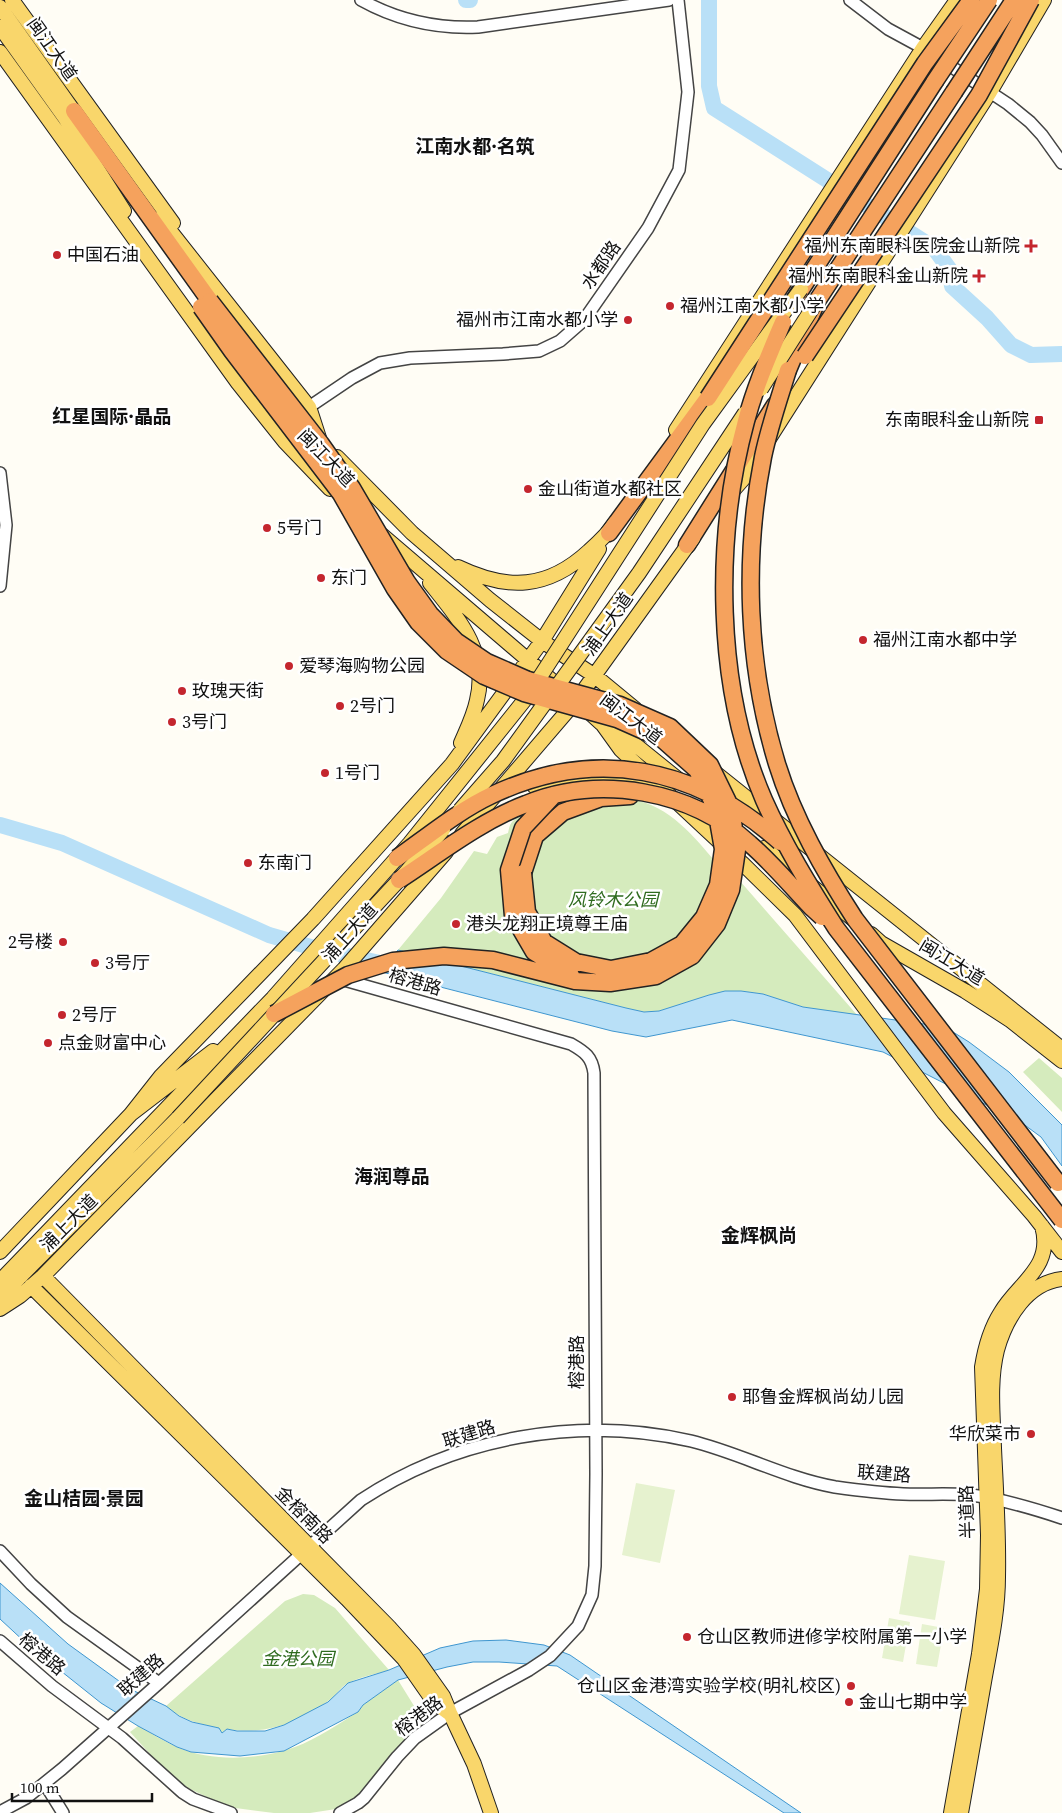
<svg xmlns="http://www.w3.org/2000/svg" width="1062" height="1813" font-family="'Source Serif 4','Noto Sans SC',serif">
  <rect width="100%" height="100%" fill="#fffdf5"/>
  <path fill="#d5ebbd" d="M584,798c20,1 43,-1 62,5 34,12 57,45 80,71l6,-2 126,144 -55,-9 -40,-13 -22,-3 -32,4 -50,16 -15,1 -18,-4 -228,-58 43,-52 33,-47 13,3 10,-17 11,-4c1,-4 1,-7 4,-11 12,-14 54,-21 72,-24z
    M1039,1058l23,20v34l-39,-40z
    M303,1594l11,1 21,13 54,62c-13,4 -29,7 -41,13 -8,4 -12,13 -20,18 -30,23 -64,34 -101,28l-6,4 -2,-5c-19,-4 -38,-8 -53,-22l119,-105z
    M398,1680l26,42 -17,13 1,5 -30,31 -19,25 -23,13 -26,4h-36l-46,-6 -40,-19 -18,-12 -40,-44 8,-6c13,7 27,16 41,22 34,14 81,12 116,-1 22,-8 43,-23 63,-35l5,-7z"/>
  <path fill="#e6f2cf" d="M636,1483l39,7 -15,73 -38,-8z
    M909,1555l36,6 -10,59 -36,-6z
    M889,1618l21,4 -7,40 -21,-4z
    M922,1624l22,4 -7,39 -21,-3z"/>
  <path fill="#b9e0f7" stroke="#3f96cf" d="M398,950l228,58 18,4 15,-1 50,-16 16,-4h16l22,3 40,13 142,20 24,15 40,30 53,53v41l-21,-29 -19,-14 -139,-71 -151,-32 -86,17 -34,-6 -234,-60z
    M0,1583l68,61 62,45 36,17 13,10 13,6 27,6 3,5 5,-4 10,2h28l19,-6 44,-23 20,-19 41,-13 51,-22 33,-7 33,-1 38,5 26,10 231,158h-17l-227,-147 -58,-4h-26l-26,5 -49,13 -35,25 -5,7 -74,39 -44,5 -49,-4 -14,-5 -39,-21 -37,-23 -74,-59 -27,-25z"/>
  <g fill="none" stroke-linecap="round" stroke-linejoin="round">
    <path stroke="#b9e0f7" stroke-width="16" d="M466,0h4
      M709,0v86l5,22 220,140 16,22 2,16 35,32 24,27 20,10 31,-1
      M0,825l62,18 207,92 52,15 68,15"/>
    <defs>
      <path id="minor" d="M361,0c36,20 75,29 117,27l191,-27
        M850,0l38,29 35,19 85,56 22,18 12,13 20,28
        M309,407l43,-29 28,-15 30,-5 93,-4 36,-3 21,-10 24,-21 64,-92 31,-58 9,-78 -10,-92
        M0,473l6,52 -6,61
        M337,978l234,66c14,8 21,13 23,29l2,401 -1,92 -3,29 -14,31 -28,30 -21,14 -79,43 -35,25 -18,19 -33,41 -6,5 -18,10
        M0,1551l31,33 36,33 92,66
        M0,1641l52,45 70,52 60,54 11,7 38,14
        M45,1784l18,29
        M0,1812l26,-14 36,-29 97,-86 202,-183c95,-63 219,-85 330,-59 49,12 94,37 144,46 22,3 45,6 68,7 22,1 45,-1 68,1 31,4 61,13 91,23"/>
      <path id="major" d="M12,0l161,223
        M0,7l80,113
        M0,27l65,91 59,93
        M0,52l238,331 47,59 45,47
        M160,218l149,189 10,31
        M676,430l247,-382 34,-48
        M337,457l75,76 78,67 52,41 53,35 40,33
        M729,495l15,-17 246,-386 54,-92
        M382,535l181,155
        M458,567c50,24 90,22 131,-16 10,-9 19,-17 26,-28
        M430,583c27,34 59,69 47,117 -3,15 -10,29 -16,43
        M589,712l12,11 21,11 57,46
        M603,725l18,25 121,113 53,52 149,198 90,103 28,36
        M713,771l349,278
        M534,786l56,-6 42,2 21,7
        M462,834l114,-133 117,-163
        M764,848l89,71
        M871,934l10,9 84,48 45,29 52,41
        M131,1114l30,-38 152,-157 139,-155 90,-123 57,-92
        M0,1252l131,-138 82,-63
        M43,1276l346,351 25,28 29,41 7,17 24,51 17,49
        M0,1281l273,-283 137,-155 117,-146
        M31,1286l316,313 57,60 30,43 15,11
        M0,1297l178,-179
        M0,1309l20,-13 23,-20 301,-307 102,-117
        M951,1813l28,-159 8,-65 1,-54 -6,-168c3,-19 8,-38 19,-55 17,-29 53,-45 41,-86
        M961,1813c8,-44 15,-87 23,-131 6,-34 14,-70 14,-105 1,-43 -2,-86 -4,-129 -1,-32 -5,-66 3,-98 9,-32 30,-67 65,-71"/>
      <path id="highway" d="M74,111l136,190
        M793,302l142,-221
        M788,370l29,-69 137,-209
        M609,533l99,-135
        M687,545l88,-140
        M523,873l12,-37 28,-24 38,-14 29,-2"/>
    </defs>
    <use href="#minor" stroke="#444" stroke-width="14"/>
    <use href="#major" stroke="#222" stroke-width="16"/>
    <use href="#highway" stroke="#222" stroke-width="19"/>
    <use href="#minor" stroke="#fff" stroke-width="11"/>
    <use href="#major" stroke="#f9d66b" stroke-width="14"/>
    <use href="#highway" stroke="#f5a25d" stroke-width="16"/>
    <defs>
      <path id="major-bridge" d="M761,389l56,-88
        M531,691l172,-267 98,-135
        M460,810l43,-49 136,-188 106,-160
        M178,1118l221,-238 44,-50"/>
      <path id="highway-bridge" d="M935,81l54,-81
        M954,92l60,-92
        M210,301l111,143 31,44 55,94 23,32 26,27 31,21 41,18 92,25 50,22 40,38 21,43 6,42 -6,40 -14,34 -25,32 -36,20 -46,7 -35,-2 -82,-21 -49,-4 -51,5 -45,14 -74,39
        M201,307l31,44 109,143 54,95 23,33 29,29 37,25 40,17 93,26 45,20 35,31 19,39 7,40 -5,36 -14,32 -22,27 -31,17 -40,8 -35,-7 -32,-20 -17,-30 -4,-39
        M783,322c-14,33 -28,65 -37,99 -32,118 -31,266 18,379 20,45 46,87 72,128l226,292
        M805,356l174,-261 52,-95
        M788,370c-9,29 -19,58 -25,87 -20,102 -16,208 14,307 17,55 47,107 78,155l203,264
        M708,398l217,-335 46,-63
        M554,795l-31,33 -14,42 4,46 21,36 37,23
        M397,858c31,-22 61,-47 95,-63 104,-49 204,-28 288,47
        M399,880c40,-26 82,-59 127,-76 74,-30 165,-14 224,40 22,19 41,42 61,63l11,10"/>
    </defs>
    <use href="#major-bridge" stroke="#222" stroke-width="16" stroke-linecap="butt"/>
    <use href="#highway-bridge" stroke="#222" stroke-width="19" stroke-linecap="butt"/>
    <use href="#major-bridge" stroke="#f9d66b" stroke-width="14"/>
    <use href="#highway-bridge" stroke="#f5a25d" stroke-width="16"/>
  </g>
  <g fill="#c4262e" stroke="#fff" stroke-width="2">
    <path d="M1028.5 238.5h5v5h5v5h-5v5h-5v-5h-5v-5h5z"/>
    <circle cx="57" cy="255" r="5"/>
    <path d="M976.5 268.5h5v5h5v5h-5v5h-5v-5h-5v-5h5z"/>
    <circle cx="670" cy="306" r="5"/>
    <circle cx="628" cy="320" r="5"/>
    <rect x="1034" y="415" width="10" height="10" rx="2.5"/>
    <circle cx="528" cy="489" r="5"/>
    <circle cx="267" cy="528" r="5"/>
    <circle cx="321" cy="578" r="5"/>
    <circle cx="863" cy="640" r="5"/>
    <circle cx="289" cy="666" r="5"/>
    <circle cx="182" cy="691" r="5"/>
    <circle cx="340" cy="706" r="5"/>
    <circle cx="172" cy="722" r="5"/>
    <circle cx="325" cy="773" r="5"/>
    <circle cx="248" cy="863" r="5"/>
    <circle cx="456" cy="924" r="5"/>
    <circle cx="63" cy="942" r="5"/>
    <circle cx="95" cy="963" r="5"/>
    <circle cx="62" cy="1015" r="5"/>
    <circle cx="48" cy="1043" r="5"/>
    <circle cx="732" cy="1397" r="5"/>
    <circle cx="1031" cy="1434" r="5"/>
    <circle cx="687" cy="1637" r="5"/>
    <circle cx="851" cy="1686" r="5"/>
    <circle cx="849" cy="1702" r="5"/>
  </g>
  <g text-anchor="middle" stroke-width="5" stroke-linejoin="round" paint-order="stroke">
    <g font-size="18" fill="#111" stroke="#fff">
      <text transform="translate(52 49) rotate(55)" y="6">闽江大道</text>
      <text transform="translate(601 265) rotate(-55)" y="6">水都路</text>
      <text transform="translate(326 458) rotate(46)" y="6">闽江大道</text>
      <text transform="translate(608 624) rotate(-55)" y="6">浦上大道</text>
      <text transform="translate(631 719) rotate(37)" y="6">闽江大道</text>
      <text transform="translate(350 933) rotate(-48)" y="6">浦上大道</text>
      <text transform="translate(952 962) rotate(31)" y="6">闽江大道</text>
      <text transform="translate(415 982) rotate(16)" y="6">榕港路</text>
      <text transform="translate(69 1223) rotate(-45)" y="6">浦上大道</text>
      <text transform="translate(577 1362) rotate(-90)" y="6">榕港路</text>
      <text transform="translate(469 1434) rotate(-17)" y="6">联建路</text>
      <text transform="translate(884 1474) rotate(4)" y="6">联建路</text>
      <text transform="translate(967 1512) rotate(-92)" y="6">半道路</text>
      <text transform="translate(304 1515) rotate(45)" y="6">金榕南路</text>
      <text transform="translate(42 1654) rotate(40)" y="6">榕港路</text>
      <text transform="translate(141 1675) rotate(-42)" y="6">联建路</text>
      <text transform="translate(419 1716) rotate(-37)" y="6">榕港路</text>
    </g>
    <g font-size="18" fill="#111" stroke="#fff" text-anchor="start">
      <text x="1020" y="252" text-anchor="end">福州东南眼科医院金山新院</text>
      <text x="67" y="261">中国石油</text>
      <text x="968" y="282" text-anchor="end">福州东南眼科金山新院</text>
      <text x="680" y="312">福州江南水都小学</text>
      <text x="618" y="326" text-anchor="end">福州市江南水都小学</text>
      <text x="1029" y="426" text-anchor="end">东南眼科金山新院</text>
      <text x="538" y="495">金山街道水都社区</text>
      <text x="277" y="534">5号门</text>
      <text x="331" y="584">东门</text>
      <text x="873" y="646">福州江南水都中学</text>
      <text x="299" y="672">爱琴海购物公园</text>
      <text x="192" y="697">玫瑰天街</text>
      <text x="350" y="712">2号门</text>
      <text x="182" y="728">3号门</text>
      <text x="335" y="779">1号门</text>
      <text x="258" y="869">东南门</text>
      <text x="466" y="930">港头龙翔正境尊王庙</text>
      <text x="53" y="948" text-anchor="end">2号楼</text>
      <text x="105" y="969">3号厅</text>
      <text x="72" y="1021">2号厅</text>
      <text x="58" y="1049">点金财富中心</text>
      <text x="742" y="1403">耶鲁金辉枫尚幼儿园</text>
      <text x="1021" y="1440" text-anchor="end">华欣菜市</text>
      <text x="697" y="1643">仓山区教师进修学校附属第一小学</text>
      <text x="841" y="1692" text-anchor="end">仓山区金港湾实验学校(明礼校区)</text>
      <text x="859" y="1708">金山七期中学</text>
    </g>
    <g font-size="18" font-style="italic" fill="#2f6b1f" stroke="#fff">
      <text x="613" y="906">风铃木公园</text>
      <text x="298" y="1665">金港公园</text>
    </g>
    <g font-size="19" font-weight="bold" fill="#111" stroke="#fff">
      <text x="475" y="153">江南水都·名筑</text>
      <text x="112" y="423">红星国际·晶品</text>
      <text x="392" y="1183">海润尊品</text>
      <text x="759" y="1242">金辉枫尚</text>
      <text x="84" y="1505">金山桔园·景园</text>
    </g>
  </g>
  <path d="M12 1793v8h140v-8" fill="none" stroke="#111111" stroke-width="2.5"/>
  <text x="20" y="1793" font-size="15" fill="#111111" stroke="#ffffff" stroke-width="4" paint-order="stroke">100 m</text>
</svg>
